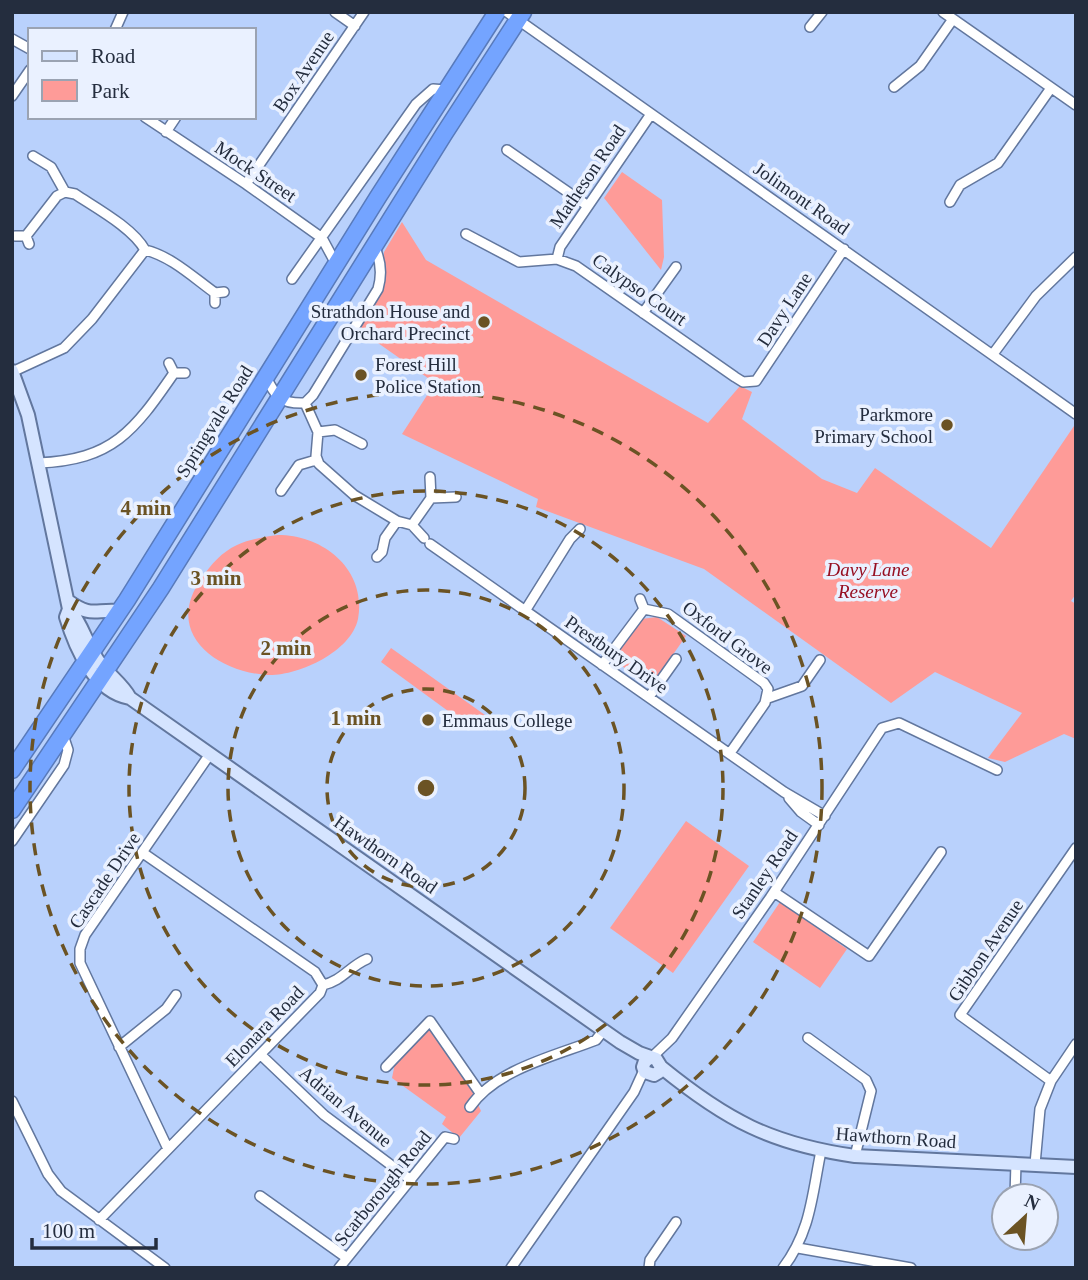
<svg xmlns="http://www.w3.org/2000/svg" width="1088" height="1280" font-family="Georgia,serif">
  <rect width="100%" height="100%" fill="#b9d1fc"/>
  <path fill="#fe9b98" d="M622,172l40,28 2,57 -3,13 -57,-72z
    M402,222l24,38 282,163 32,-37 12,6 -10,27 80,60 35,14 18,-25 116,80 83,-122 2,2v166l-5,7 5,3v135l-12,-5 -59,28 -17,-4 34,-45 -87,-41 -44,31 -187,-134 -168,-62 2,-8 -136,-65 33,-51 -77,-54 26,-50v-27z
    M278,535c46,0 89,35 80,84 -7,33 -60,57 -90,56 -54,-3 -105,-44 -66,-97 9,-14 20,-26 35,-33 13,-6 27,-8 41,-10z
    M657,617l29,19 -35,50 -38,-26 28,-41z
    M391,648l94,67 -11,15 -93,-68z
    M686,821l63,45 -76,107 -63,-45z
    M780,902l67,47 -27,39 -67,-46z
    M430,1026l41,63 10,22 -22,27 -17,-14 4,-7 -54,-39 3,-15z"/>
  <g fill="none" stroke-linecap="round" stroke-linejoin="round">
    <defs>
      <path id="street" d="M335,12l20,14
        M507,12l569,402
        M943,12l133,93
        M810,27l12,-15
        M115,30l8,-18
        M12,39l18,10
        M894,87l26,-21 33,-47
        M12,96l18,-26
        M145,117l101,67 76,54 14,26
        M166,132l10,-15
        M507,150l81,56
        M33,156l18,11 14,25 10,2c21,14 58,34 70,56 26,6 49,28 70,43
        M246,184l118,-172
        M950,202l10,-17 38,-22 53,-75
        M466,234l53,28 38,-3 19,7 159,111 8,5 13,-1 88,-132
        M15,236h11l3,8
        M26,236l31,-40 8,-4
        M557,259l3,-12 91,-133
        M292,279l124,-175 17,-15 13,1
        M215,303v-10l9,-1
        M643,313l33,-46
        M993,354l43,-58 40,-39
        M169,363l5,10h11
        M12,372l52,-24 28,-29 53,-69
        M266,377c10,20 14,27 39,26
        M305,403l13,29 -2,24 3,8 35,31 43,26 15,4 12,13
        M305,403l8,-8 65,-106c4,-14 3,-29 -4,-43
        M318,432l17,-2 27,14
        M38,463c75,-3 96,-32 136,-90
        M430,477l1,21
        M281,491l18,-26 17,-5
        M412,525l19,-27 25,-1
        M430,544l354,248 41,24
        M377,557l5,-5 3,-14 12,-17
        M640,599l4,10 24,5 96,69 4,6 -3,14 -35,50
        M525,611l45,-72 10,-10
        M602,665l42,-56
        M649,697l27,-38
        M768,698l34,-12 18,-26
        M789,798l12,14 18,13
        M12,841l52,-76 4,-15 -5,-15
        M774,892l95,64 72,-104
        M323,985c19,-4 27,-19 44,-26
        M808,1038l58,42 5,11 -16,65
        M119,1047l47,-38 10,-14
        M261,1055l63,60 87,65
        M651,1058l21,-20 98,-140 112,-170 17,-5 98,47
        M386,1067l44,-46 50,72
        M1051,1081l-91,-66 116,-167
        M12,1101l36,73 13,17 104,77
        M470,1107c26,-38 85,-51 126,-67l7,-9
        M168,1149l-88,-186v-14l5,-14 125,-181
        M1035,1164l5,-55 11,-28 25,-37
        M260,1196l87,62
        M1015,1196l1,-33
        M99,1220l221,-227 3,-8 -8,-13 -172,-119
        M798,1248l113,20
        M339,1268l106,-131 9,2
        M511,1268l123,-176 10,-22
        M649,1268l1,-8 26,-38
        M783,1268c28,-37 29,-73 38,-117"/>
      <path id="secondary" d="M12,371l16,44 41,194 -3,8c9,30 28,75 64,81l490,344 19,11 17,6 5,8 -2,5 -5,3 -9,-3 -2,-5 2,-6 5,-3
        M68,601c24,17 26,8 51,10
        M69,609c13,14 17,34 28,50 9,14 25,24 33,39
        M661,1067c65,53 110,77 194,89l221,11"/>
      <path id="highway" d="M12,770l115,-170 251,-403 119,-185
        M12,810l149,-222 283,-454 79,-122"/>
    </defs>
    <use href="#street" stroke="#62779e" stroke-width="12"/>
    <use href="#secondary" stroke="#62779e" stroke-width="16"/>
    <use href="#highway" stroke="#587abb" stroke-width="19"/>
    <use href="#street" stroke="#fff" stroke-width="9"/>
    <use href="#secondary" stroke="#d5e4ff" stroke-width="12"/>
    <use href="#highway" stroke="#74a4ff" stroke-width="16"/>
  </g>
  <g fill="none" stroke="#6b5324" stroke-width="3.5" stroke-dasharray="12 9">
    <circle cx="426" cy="788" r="99"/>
    <circle cx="426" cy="788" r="198"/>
    <circle cx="426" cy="788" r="297"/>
    <circle cx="426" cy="788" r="396"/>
  </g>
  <g fill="#6b5324" stroke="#eaf1ff" stroke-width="2.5">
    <circle cx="484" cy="322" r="7"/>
    <circle cx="361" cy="375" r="7"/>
    <circle cx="947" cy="425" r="7"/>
    <circle cx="428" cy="720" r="7"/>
  </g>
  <g text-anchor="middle" stroke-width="7" stroke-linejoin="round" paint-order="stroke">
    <g font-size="19" fill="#242d3e" stroke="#eaf1ff">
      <text transform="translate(303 71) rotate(-56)" y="7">Box Avenue</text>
      <text transform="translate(256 171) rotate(34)" y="7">Mock Street</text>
      <text transform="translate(587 176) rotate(-56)" y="7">Matheson Road</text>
      <text transform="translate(802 198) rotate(35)" y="7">Jolimont Road</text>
      <text transform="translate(640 289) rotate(35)" y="7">Calypso Court</text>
      <text transform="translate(784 309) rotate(-57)" y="7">Davy Lane</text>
      <text transform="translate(214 421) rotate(-58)" y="7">Springvale Road</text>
      <text transform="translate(728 637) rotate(37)" y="7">Oxford Grove</text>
      <text transform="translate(617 654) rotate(35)" y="7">Prestbury Drive</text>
      <text transform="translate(386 854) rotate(35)" y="7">Hawthorn Road</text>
      <text transform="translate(764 874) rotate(-56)" y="7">Stanley Road</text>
      <text transform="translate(104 880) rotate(-56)" y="7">Cascade Drive</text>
      <text transform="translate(985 950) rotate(-56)" y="7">Gibbon Avenue</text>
      <text transform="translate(264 1026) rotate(-46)" y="7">Elonara Road</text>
      <text transform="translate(346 1106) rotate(40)" y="7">Adrian Avenue</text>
      <text transform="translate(896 1137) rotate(4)" y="7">Hawthorn Road</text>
      <text transform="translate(382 1188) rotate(-51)" y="7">Scarborough Road</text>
    </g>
    <g font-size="19" fill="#242d3e" stroke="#eaf1ff" text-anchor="end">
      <text x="470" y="318">Strathdon House and<tspan x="470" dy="22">Orchard Precinct</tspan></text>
      <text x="375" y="371" text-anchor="start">Forest Hill<tspan x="375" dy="22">Police Station</tspan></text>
      <text x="933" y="421">Parkmore<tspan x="933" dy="22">Primary School</tspan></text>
      <text x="442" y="727" text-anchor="start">Emmaus College</text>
    </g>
    <g font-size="19" font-style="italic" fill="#970f22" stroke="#eaf1ff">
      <text x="868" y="576">Davy Lane<tspan x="868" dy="22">Reserve</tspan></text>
    </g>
  </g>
  <circle cx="426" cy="788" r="10" fill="#6b5324" stroke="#eaf1ff" stroke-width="3.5"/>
  <g font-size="21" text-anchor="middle" font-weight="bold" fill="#6b5324" stroke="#eaf1ff" stroke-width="7" stroke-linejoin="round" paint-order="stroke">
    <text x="146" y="515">4 min</text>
    <text x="216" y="585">3 min</text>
    <text x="286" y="655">2 min</text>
    <text x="356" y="725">1 min</text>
  </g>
  <rect width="1088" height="1280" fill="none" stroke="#242d3e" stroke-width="28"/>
  <rect x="28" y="28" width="228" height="91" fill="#eaf1ff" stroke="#9ba3b2" stroke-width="2"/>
  <rect x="42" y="51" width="35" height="10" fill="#d5e4ff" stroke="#9ba3b2" stroke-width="2"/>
  <text x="91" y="63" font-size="21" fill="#242d3e">Road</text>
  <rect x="42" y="80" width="35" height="21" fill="#fe9b98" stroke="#9ba3b2" stroke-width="2"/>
  <text x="91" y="98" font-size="21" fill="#242d3e">Park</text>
  <g transform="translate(1025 1217) rotate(26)"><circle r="33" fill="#eaf1ff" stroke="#9ba3b2" stroke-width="2"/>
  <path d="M0-5L12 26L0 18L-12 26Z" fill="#6b5324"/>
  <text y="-10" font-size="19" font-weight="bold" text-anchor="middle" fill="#242d3e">N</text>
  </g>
  <path d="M32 1238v10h124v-10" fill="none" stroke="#242d3e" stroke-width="3.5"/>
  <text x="42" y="1238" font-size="21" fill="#242d3e" stroke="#eaf1ff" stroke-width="5" paint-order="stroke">100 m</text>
</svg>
